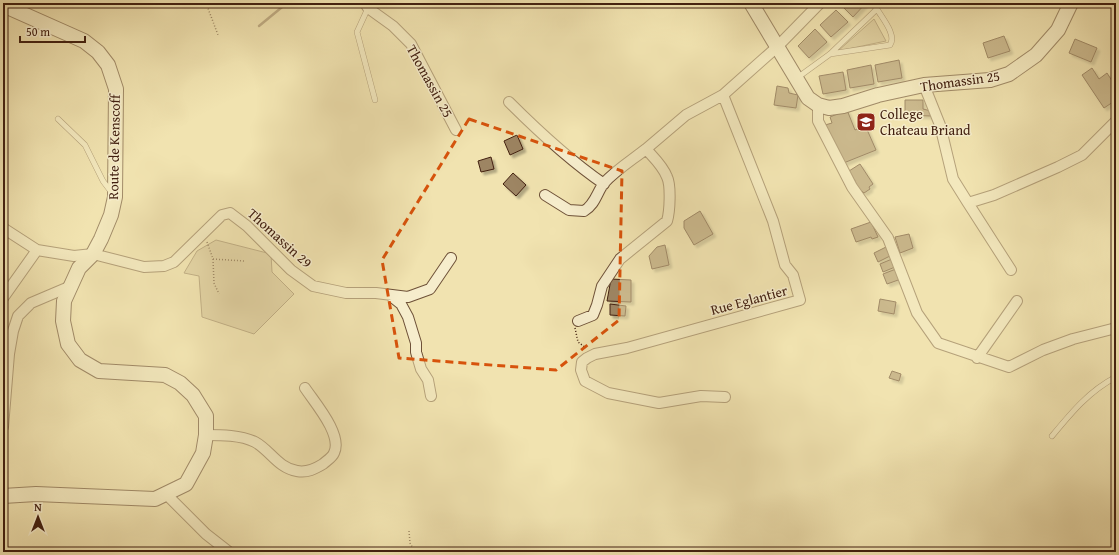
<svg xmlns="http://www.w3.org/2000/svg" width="1119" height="555" font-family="'Gentium Book Plus',serif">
  <defs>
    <filter id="shadow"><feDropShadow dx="3" dy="3" stdDeviation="1" flood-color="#0004"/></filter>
  </defs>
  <rect width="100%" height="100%" fill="#f1e3b0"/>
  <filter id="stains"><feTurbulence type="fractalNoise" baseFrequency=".005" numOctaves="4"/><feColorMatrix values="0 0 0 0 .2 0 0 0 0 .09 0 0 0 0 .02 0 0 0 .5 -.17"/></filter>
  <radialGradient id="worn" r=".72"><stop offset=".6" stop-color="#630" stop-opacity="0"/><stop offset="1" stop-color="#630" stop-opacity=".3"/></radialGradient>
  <path fill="#d3c295" stroke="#8a7152" d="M874,19l12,22 -48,10z
    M216,240l55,14 1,18 22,22 -40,40 -52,-17 -3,-41 -15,-3 13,-22z"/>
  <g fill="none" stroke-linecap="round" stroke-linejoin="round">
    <path stroke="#886d50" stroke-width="2.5" d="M259,26l28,-23"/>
  </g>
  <path fill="#9d8563" stroke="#422010" filter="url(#shadow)" d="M842,3h24l-13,14 -12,-12z
    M836,10l12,12 -17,15 -11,-12z
    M815,29l12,13 -18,16 -11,-12z
    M1004,36l6,15 -22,7 -5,-15z
    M1075,39l22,9 -6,14 -22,-9z
    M899,60l3,18 -24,4 -3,-17z
    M871,65l3,19 -24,4 -3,-18z
    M1092,68l7,11 8,-6 9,14v13l-12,8 -22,-33z
    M843,72l3,18 -23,4 -4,-18z
    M777,86l11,2 1,5 9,2 -2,13 -22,-3z
    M905,100h18v9l8,2v5l-26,-1z
    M847,110l8,20 10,-5 11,25 -35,14 -16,-39 7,-2 -2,-6z
    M517,135l6,14 -13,6 -6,-14z
    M491,157l3,12 -13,3 -3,-11z
    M860,164l13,20 -4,3 1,2 -6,4 -2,-2 -3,2 -7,-10 3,-2 -6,-10z
    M513,173l13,12 -10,11 -13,-12z
    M700,211l13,23 -19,11 -10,-17v-7z
    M871,222l7,15 -6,2 -1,-2 -15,5 -5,-13z
    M909,234l4,14 -13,5 -5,-16z
    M665,245l4,20 -17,4 -3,-13 8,-9z
    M888,246l4,9 -14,7 -4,-9z
    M892,259l3,8 -12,5 -3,-8z
    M896,269l5,10 -14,5 -4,-10z
    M611,279l20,1v22l-24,-1z
    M880,299l16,3 -2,12 -16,-3z
    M610,304l16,2 -1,10 -15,-1z
    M892,371l9,3 -2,7 -10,-3z"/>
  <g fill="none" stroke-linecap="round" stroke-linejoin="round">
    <defs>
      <path id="lane" d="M368,8l-11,24 18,68
        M830,54l60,-9c7,-10 -8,-27 -13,-36
        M797,78l33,-24 47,-45 -5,-6
        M58,119l27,26 18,36 9,12
        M1052,436c19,-23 37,-45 64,-59"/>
      <path id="street" d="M365,3l3,5 25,18 18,18 45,86
        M924,85l16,40 13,54 15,24 26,-8 64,-28 24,-12 34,-34
        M509,102c30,30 60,58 95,82
        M818,105v16l34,66 36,51 29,75 21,30 71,24 34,-17 30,-11 43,-11
        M545,195l24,15 15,1c11,-6 13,-19 20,-28 12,-13 28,-23 42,-34
        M968,203l43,67
        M3,228l34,22 37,6 19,-2 51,13 20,-1 10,-4 48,-47 8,-2 17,13 44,44 22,16 33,7h30l32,4 22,-8 21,-31
        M391,296l10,8 7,13 8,26v9l5,17 7,11 3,16
        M3,298l34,-48
        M578,321l15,-6 4,-10 5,-19 18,-27 47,-38c3,-10 4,-36 0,-44 -4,-11 -14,-20 -21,-28l40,-34 37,-20
        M977,358l40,-57
        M725,397l-24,-1 -42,7 -51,-10 -23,-12 -4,-11 1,-8 5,-4 8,-4 32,-6 173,-48 -7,-25 -8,-10 -12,-44 -50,-126 54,-48 43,-44
        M3,427l6,-73 4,-23 5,-15 13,-13 40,-17
        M206,435c15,0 35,0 49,7 15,8 23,26 42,29 10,2 18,-2 26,-7 3,-3 9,-6 11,-11 9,-18 -19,-50 -29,-65
        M167,495l39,39 23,18"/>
      <path id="secondary" d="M751,3l57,95 10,7 11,3 14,-2 35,-11 46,-10 66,-5 19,-6 27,-19 22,-25 13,-27
        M3,5l81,36 14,11 10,13 8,24 -1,108 -4,18 -10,24 -8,15 -14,14 -15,33 -1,20 5,23 12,16 19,11 66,4 15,8 13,12 13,21v19l-3,18 -17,31 -31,15 -119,-5 -33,2"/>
    </defs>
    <use href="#lane" stroke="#6e5138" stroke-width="6"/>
    <use href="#street" stroke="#6e5138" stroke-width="12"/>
    <use href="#secondary" stroke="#422010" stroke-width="16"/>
    <path stroke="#422010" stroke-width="1.5" stroke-dasharray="1 2" stroke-linecap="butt" d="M206,3l12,32
      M207,242l6,17 1,24 5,11
      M213,259l31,2
      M575,328l3,14 8,6
      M409,531l1,12 5,9"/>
    <use href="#lane" stroke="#f6edcc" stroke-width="5"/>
    <use href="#street" stroke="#f6edcc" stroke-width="10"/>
    <use href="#secondary" stroke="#f6edcc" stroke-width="14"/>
  </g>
  <path d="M0 0H1119V555H0ZM469,119l153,52 -3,149 -63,50 -157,-12 -17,-98z" fill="#f1e3b0" fill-opacity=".55" fill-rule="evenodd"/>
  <path fill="none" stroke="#d7530c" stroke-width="3" stroke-dasharray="8 5" stroke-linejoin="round" d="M469,119l153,52 -3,149 -63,50 -157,-12 -17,-98z"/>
  <defs>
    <symbol id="school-square" viewBox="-11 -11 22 22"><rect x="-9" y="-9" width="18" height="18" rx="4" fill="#8f2418" stroke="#f6edcc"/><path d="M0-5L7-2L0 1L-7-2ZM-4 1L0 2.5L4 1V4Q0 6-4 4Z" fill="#fff"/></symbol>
  </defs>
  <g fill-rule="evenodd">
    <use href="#school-square" x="855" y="111" width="22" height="22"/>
  </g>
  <g text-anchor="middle" stroke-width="3" stroke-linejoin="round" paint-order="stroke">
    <g font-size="14" fill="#422010" stroke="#f6edcc">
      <text transform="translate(430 81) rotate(61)" y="5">Thomassin 25</text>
      <text transform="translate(960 81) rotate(-8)" y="5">Thomassin 25</text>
      <text transform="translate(114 147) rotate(-89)" y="5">Route de Kenscoff</text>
      <text transform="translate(280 238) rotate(42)" y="5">Thomassin 29</text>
      <text transform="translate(749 300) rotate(-15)" y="5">Rue Eglantier</text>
    </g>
    <g font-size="14" fill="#422010" stroke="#f6edcc" text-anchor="start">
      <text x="880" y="119">College<tspan x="880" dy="16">Chateau Briand</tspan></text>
    </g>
  </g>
  <rect width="1119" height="555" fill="none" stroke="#f1e3b0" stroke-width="16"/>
  <rect x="4" y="4" width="1111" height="547" fill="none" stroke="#422010" stroke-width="2"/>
  <rect x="8" y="8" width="1103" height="539" fill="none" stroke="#422010"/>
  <g transform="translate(38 517)" stroke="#f6edcc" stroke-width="3" paint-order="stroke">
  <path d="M0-3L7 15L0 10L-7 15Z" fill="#422010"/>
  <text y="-6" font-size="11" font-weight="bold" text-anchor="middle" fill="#422010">N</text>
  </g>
  <path d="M20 36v6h65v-6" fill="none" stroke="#422010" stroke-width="2"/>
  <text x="26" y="36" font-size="12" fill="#422010" stroke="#f6edcc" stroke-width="3" paint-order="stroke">50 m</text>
  <rect width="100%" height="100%" filter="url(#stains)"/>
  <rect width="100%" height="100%" fill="url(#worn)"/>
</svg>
